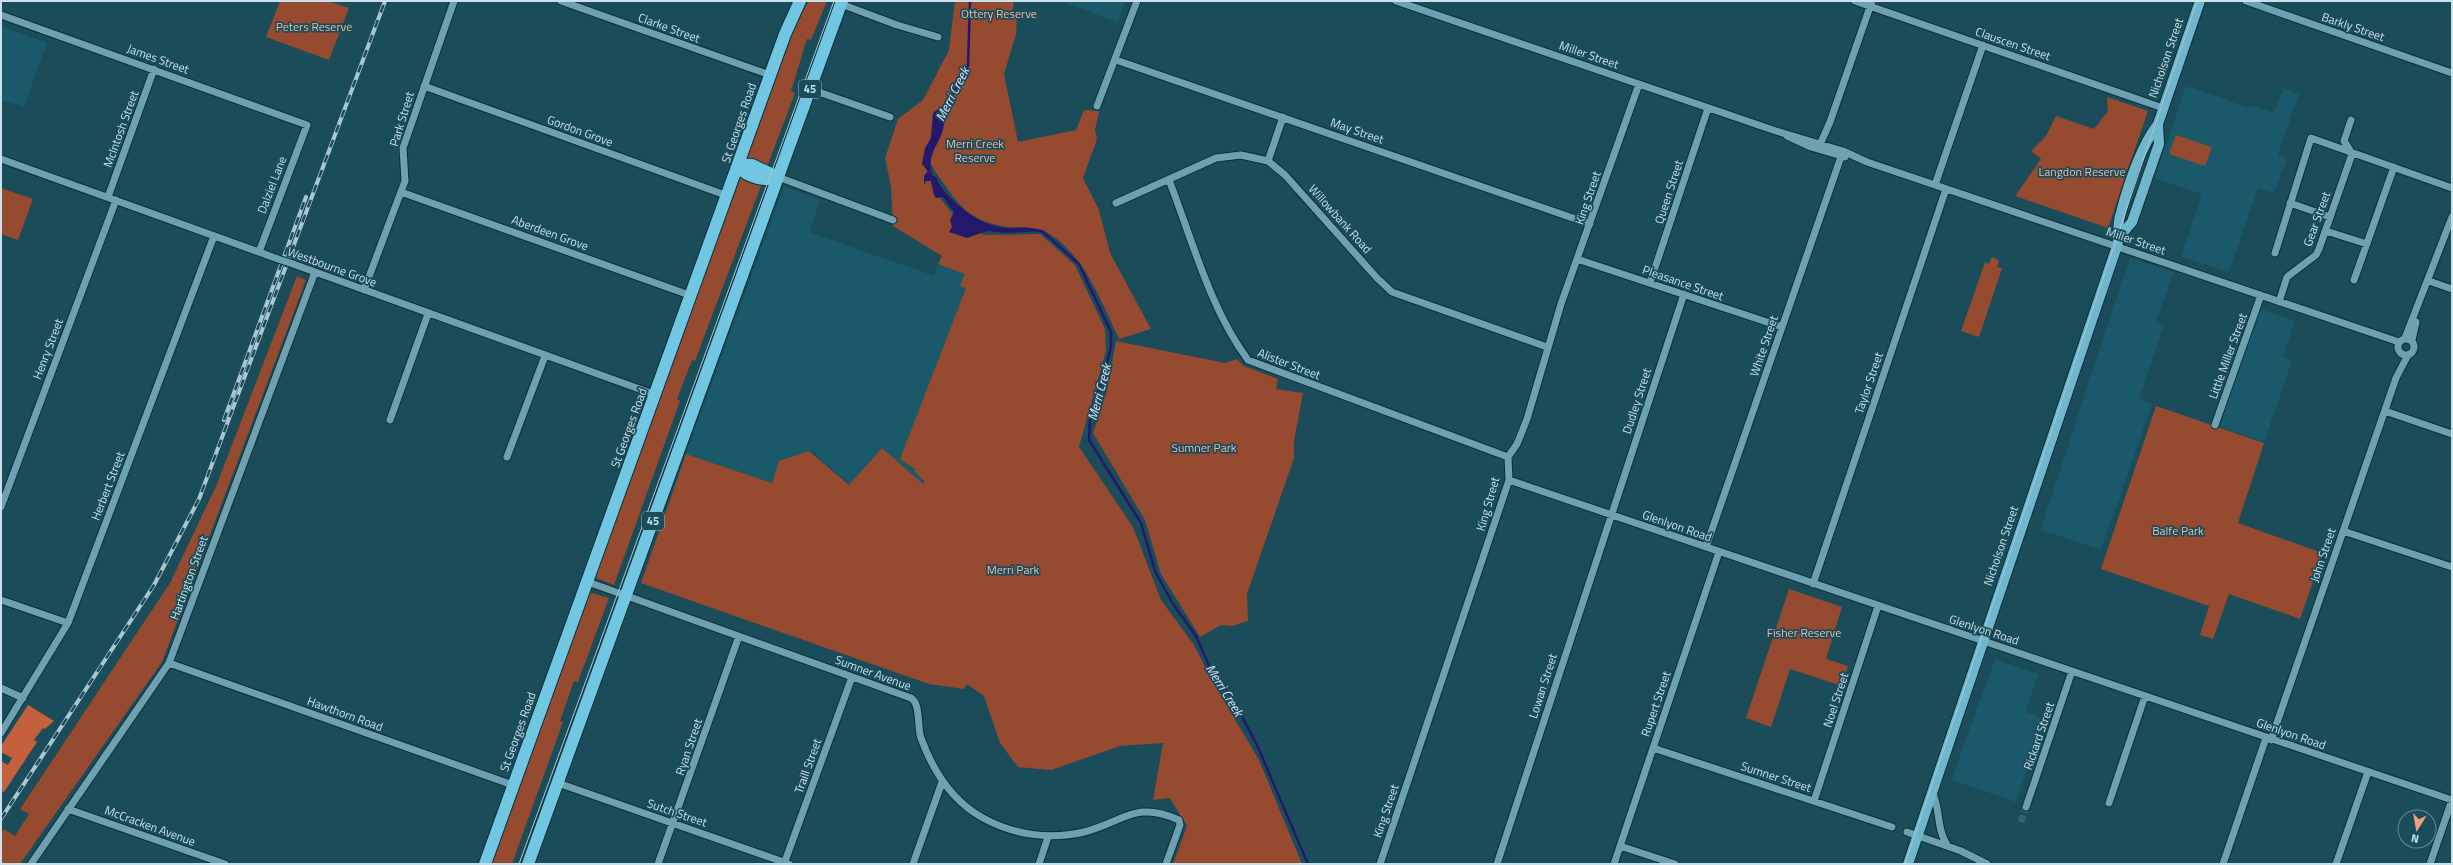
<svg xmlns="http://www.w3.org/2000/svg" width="2453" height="865" font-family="'Titillium Web',sans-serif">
  <rect width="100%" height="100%" fill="#1a4c5a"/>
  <path fill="#1a5969" d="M1059,1h66l-7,21z
    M1,26l46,17 -23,64 -23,-7z
    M2186,86l64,22 2,-3 22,8 9,-25 16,6 -21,61 9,3 -13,35 -16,-5 -29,84 -48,-16 21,-62 -47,-16z
    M784,187l36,13 -11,32 125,44 4,-12 27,10 1,14 -57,175 17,19 -35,39 -78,-69 -4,-1 -37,32 -86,-29z
    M2130,258l44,14 -18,50 8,3 -25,74 13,5 -51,146 -61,-20z
    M2259,308l36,13 -12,36 9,4 -28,81 -46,-16z
    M1995,660l43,14 -12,38 17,6 -27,84 -65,-22z"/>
  <path fill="#964a2f" d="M280,1h48l21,7 -20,52 -63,-23z
    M809,1h18l-16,39 -4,-1 -16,52 4,2 -28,74 -21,-8 50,-137z
    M955,1h59l-2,12 5,3 -1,18 -12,40 14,68 58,-12 8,-20 15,1 -4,19 2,9 -14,39 16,32 11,43 41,76 -32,10c-17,-35 -30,-74 -62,-100 -23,-18 -36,-8 -60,-14 -23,-5 -35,-16 -48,-34 -5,-8 -13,-17 -17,-25 -14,-26 20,-67 30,-90l-26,41 -12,45 9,27 26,33 26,13 55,-1 35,31 30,64 1,22 -27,96 54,80 28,73 33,45 16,32 49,83 43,104h-129l14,-38 -17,-28 -17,2 10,-57 -43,3 -69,24 -33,-3 -18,-24 -16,-47 -17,-12 -3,5 -35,-5 -288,-101 45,-129 86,29 7,-22 30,-10 40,34 33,-37 41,36 2,-2 -10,-10v-3l-15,-10 66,-171 -6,-2 5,-12 -27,-10 4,-8 -49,-30 -2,-39 -6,-29 13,-39 25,-19 26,-50z
    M2107,97l41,14 -40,117 -93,-32 26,-37 -10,-8 15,-15 10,-20 38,13 14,-18z
    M2176,135l36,12 -7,19 -36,-12z
    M741,175l21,8 -67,178 -3,-1 -15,39 3,2 -66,184 -20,-8z
    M1,188l32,11 -15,41 -17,-6z
    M1992,257l7,3 -2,7 5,1 -23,69 -18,-6 24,-69 4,2z
    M297,276l9,4 -144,382 -142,202h-19v-30l3,-5 11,7 14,-22 -9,-5 150,-226 47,-99z
    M1116,341l109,22 12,-4 7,7 34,13 -2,10 27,4 -9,48v17l-47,136 1,27 -16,5 -11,-1 -21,12 -39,-63 -16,-54 -52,-87 14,-43z
    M2156,406l108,37 -26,80 85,30 -23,66 -71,-25 -16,45 -13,-4 9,-29 -108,-37z
    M1789,589l53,18 -16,52 22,7 -6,20 -52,-17 -19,58 -25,-9z
    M588,592l21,6 -31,84 -4,-1 -14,40 3,1 -51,142h-23z"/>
  <path fill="#c5603c" d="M28,705l26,16 -9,8 -2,-1 -9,12 3,2 -33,50 -3,-1v-30l7,4 4,-7 -11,-6v-6z"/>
  <path fill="#24186d" d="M948,102c-2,9 -3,19 -5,28 -5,16 -18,28 -10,46l3,1c8,21 43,49 69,51 13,0 24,-2 37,3l-36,2 -19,-2 -20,7 -18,-6 3,-5 -2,-7 4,-8 -11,-15 -7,1 -2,-3 -3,-14h-5l-2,4v-9l4,-5 -6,-7 3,-16 6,-10 2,-25z"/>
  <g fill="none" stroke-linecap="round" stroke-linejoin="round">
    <path stroke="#24186d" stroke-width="2.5" d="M947,104l21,-38 2,-65
      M1038,231h4l37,33 32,68v16l-21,72 -1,20 52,83 14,48 18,33 23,32 17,39 17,19 27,51 51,119"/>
    <path stroke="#346270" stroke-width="7" stroke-dasharray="7 3.5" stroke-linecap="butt" d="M2021,822l5,-15"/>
    <defs>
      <path id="minor" d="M561,1l209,74
        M1396,1l380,130 67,20 24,11 532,180
        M1855,1l308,107
        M2246,1l206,72
        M841,4l56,21 41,12
        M1,15l306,110 -48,127
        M1116,60l474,164
        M424,86l304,110
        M810,89l80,28
        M1097,106l40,-105
        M1787,136l24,11 34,10
        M1818,149l12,-27 42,-121
        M2351,152l-7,-11 7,-21
        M1,159l277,100
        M1268,161l15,-44
        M778,177l115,43
        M1169,180c23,59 41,129 79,180l260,97
        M1935,185l48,-140
        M401,192l291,104
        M108,197l46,-128
        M1116,203l100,-45 25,-3 27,6 17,14 92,103 15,14 155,55
        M2290,203l40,14
        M2326,231l41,13
        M2275,253l36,-115 141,50
        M1577,259l205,68
        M293,264l363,131
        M2354,280l40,-113
        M2429,281l23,8
        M1650,283l58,-175
        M364,290l41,-109 -2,-33 51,-147
        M2279,302l8,-25 29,-22 3,-6 33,-95
        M2405,338l47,-121
        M2398 347a8 8 0 1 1 16 0a8 8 0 1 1-16 0Z
        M2412,340l4,-18
        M2385,411l67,23
        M390,420l38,-106
        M2215,425l46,-130
        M507,457l38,-101
        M1509,480l943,320
        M1,507l115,-307
        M2343,531l109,36
        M1706,547l137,-396
        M588,582l323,116c10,6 6,30 10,40 12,33 31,63 62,80 31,17 67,22 101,14 40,-10 51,-32 95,-12l1,5 -14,39
        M1813,584l133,-395
        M1,600l67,23
        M169,663l344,122
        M1,688l22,10
        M1,733l67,-110 146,-387
        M2271,740l125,-362 12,-23
        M1653,748l239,79
        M558,783l231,81
        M1932,791c9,20 4,36 15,54
        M1814,801l64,-195
        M2109,803l36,-107
        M2026,807l46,-136
        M68,809l157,55
        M1907,832l54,19 26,13
        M1620,846l55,18
        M31,864l138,-201 146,-391
        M658,864l81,-228
        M784,864l68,-187
        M913,864l29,-82
        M1039,864l9,-27
        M1380,864l129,-384 -1,-23 9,-13 10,-25 34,-115 78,-220
        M1497,864l187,-570
        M1614,864l105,-312
        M2223,864l43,-126
        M2336,864l32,-92
        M2430,864l22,-64"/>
      <path id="major" d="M2120,236l12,-14 27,-78 -1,-20 42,-123
        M1908,864l209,-618c3,-10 0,-20 3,-30 8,-31 19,-67 38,-92"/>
      <path id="highway" d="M739,164l13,1 26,12
        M738,167c10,10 26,15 40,10
        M485,864l300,-830 15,-33
        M528,864l314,-863"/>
    </defs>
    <use href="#minor" stroke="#09303b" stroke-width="9"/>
    <use href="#major" stroke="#09303b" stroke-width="12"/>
    <use href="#highway" stroke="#09303b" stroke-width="14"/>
    <use href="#minor" stroke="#6fa0b0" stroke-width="7"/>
    <use href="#major" stroke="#70b7ce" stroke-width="10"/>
    <use href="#highway" stroke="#71c7e2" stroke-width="12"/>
    <path stroke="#aac7d1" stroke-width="1" d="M519,864l315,-863
      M1905,864l292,-863"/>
    <defs>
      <path id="rail" d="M224,420l82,-223
        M1,819l153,-234 45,-86 186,-498"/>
    </defs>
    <use href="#rail" stroke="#aac7d1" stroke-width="4"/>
    <use href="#rail" stroke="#1a4c5a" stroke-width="2.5" stroke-dasharray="8" stroke-linecap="butt"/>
    <defs>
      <path id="minor-bridge" d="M278,259l15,5"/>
    </defs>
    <use href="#minor-bridge" stroke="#09303b" stroke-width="9" stroke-linecap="butt"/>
    <use href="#minor-bridge" stroke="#6fa0b0" stroke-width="7"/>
  </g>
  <g text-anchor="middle" stroke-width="3.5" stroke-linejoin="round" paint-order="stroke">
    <g fill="#1a4c5a" stroke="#94b4bf" stroke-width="1">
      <rect x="799" y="80" width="22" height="18" rx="3"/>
      <rect x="642" y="512" width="22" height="18" rx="3"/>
    </g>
    <g font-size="11" font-weight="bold" fill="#c8e1ea">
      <text x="810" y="93">45</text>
      <text x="653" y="525">45</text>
    </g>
    <g font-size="12" fill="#efbaa7" stroke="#1a4c5a">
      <text x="999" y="18">Ottery Reserve</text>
      <text x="314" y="31">Peters Reserve</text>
      <text x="975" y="148">Merri Creek<tspan x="975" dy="14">Reserve</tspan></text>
      <text x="2082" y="176">Langdon Reserve</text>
      <text x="1204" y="452">Sumner Park</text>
      <text x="2178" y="535">Balfe Park</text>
      <text x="1013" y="574">Merri Park</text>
      <text x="1804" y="637">Fisher Reserve</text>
    </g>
    <g font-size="12" fill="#c8e1ea" stroke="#1a4c5a">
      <text transform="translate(2353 27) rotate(19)" y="4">Barkly Street</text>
      <text transform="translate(669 28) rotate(20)" y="4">Clarke Street</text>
      <text transform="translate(2013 44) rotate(19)" y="4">Clauscen Street</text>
      <text transform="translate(1589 55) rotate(19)" y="4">Miller Street</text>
      <text transform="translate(2166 58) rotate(-71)" y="4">Nicholson Street</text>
      <text transform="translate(158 59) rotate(20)" y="4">James Street</text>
      <text transform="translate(402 119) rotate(-73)" y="4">Park Street</text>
      <text transform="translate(739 123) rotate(-71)" y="4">St Georges Road</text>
      <text transform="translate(121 129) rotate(-70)" y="4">McIntosh Street</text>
      <text transform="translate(580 131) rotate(20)" y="4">Gordon Grove</text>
      <text transform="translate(1357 131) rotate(19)" y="4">May Street</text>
      <text transform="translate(272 185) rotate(-69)" y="4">Dalziel Lane</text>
      <text transform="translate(1669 192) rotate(-72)" y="4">Queen Street</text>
      <text transform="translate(1588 198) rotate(-71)" y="4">King Street</text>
      <text transform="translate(1340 219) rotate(48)" y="4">Willowbank Road</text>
      <text transform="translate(2317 219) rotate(-70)" y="4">Gear Street</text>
      <text transform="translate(550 233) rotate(20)" y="4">Aberdeen Grove</text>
      <text transform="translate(2136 241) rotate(19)" y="4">Miller Street</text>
      <text transform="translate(332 267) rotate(20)" y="4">Westbourne Grove</text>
      <text transform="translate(1683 283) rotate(19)" y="4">Pleasance Street</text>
      <text transform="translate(1764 346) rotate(-71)" y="4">White Street</text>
      <text transform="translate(48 349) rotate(-69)" y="4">Henry Street</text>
      <text transform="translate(2228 356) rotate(-70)" y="4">Little Miller Street</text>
      <text transform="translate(1289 364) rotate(21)" y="4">Alister Street</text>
      <text transform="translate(1869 383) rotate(-71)" y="4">Taylor Street</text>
      <text transform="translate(1637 401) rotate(-72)" y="4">Dudley Street</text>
      <text transform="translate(629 428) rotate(-70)" y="4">St Georges Road</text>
      <text transform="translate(108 486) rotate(-69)" y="4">Herbert Street</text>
      <text transform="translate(1488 504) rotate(-74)" y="4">King Street</text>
      <text transform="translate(1677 526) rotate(19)" y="4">Glenlyon Road</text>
      <text transform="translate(2001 546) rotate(-71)" y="4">Nicholson Street</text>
      <text transform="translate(2323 555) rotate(-71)" y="4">John Street</text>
      <text transform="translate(189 578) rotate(-70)" y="4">Hartington Street</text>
      <text transform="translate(1984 630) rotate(18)" y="4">Glenlyon Road</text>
      <text transform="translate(873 673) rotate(20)" y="4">Sumner Avenue</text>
      <text transform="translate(1543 686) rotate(-72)" y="4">Lowan Street</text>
      <text transform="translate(1836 700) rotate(-72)" y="4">Noel Street</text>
      <text transform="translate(1656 704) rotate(-71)" y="4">Rupert Street</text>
      <text transform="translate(345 714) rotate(20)" y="4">Hawthorn Road</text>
      <text transform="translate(518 732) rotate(-70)" y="4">St Georges Road</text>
      <text transform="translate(2291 734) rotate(19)" y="4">Glenlyon Road</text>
      <text transform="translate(2039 736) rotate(-71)" y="4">Rickard Street</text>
      <text transform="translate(689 747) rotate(-71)" y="4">Ryan Street</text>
      <text transform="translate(808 766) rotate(-70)" y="4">Traill Street</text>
      <text transform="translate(1776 777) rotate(18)" y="4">Sumner Street</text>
      <text transform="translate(1386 811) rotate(-71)" y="4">King Street</text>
      <text transform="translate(677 813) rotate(19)" y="4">Sutch Street</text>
      <text transform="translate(150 826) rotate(20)" y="4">McCracken Avenue</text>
    </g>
    <g font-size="13" font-style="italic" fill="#e0e3fb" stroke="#1a4c5a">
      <text transform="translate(952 94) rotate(-63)" y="5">Merri Creek</text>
      <text transform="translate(1099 392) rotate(-75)" y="5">Merri Creek</text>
      <text transform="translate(1225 690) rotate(58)" y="5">Merri Creek</text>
    </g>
  </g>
  <rect width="2453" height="865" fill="none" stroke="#c8e1ea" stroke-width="4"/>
  <g transform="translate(2417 829) rotate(191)"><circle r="19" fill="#1a4c5a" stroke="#608894"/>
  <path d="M0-3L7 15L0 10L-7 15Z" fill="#f39f82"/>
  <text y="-6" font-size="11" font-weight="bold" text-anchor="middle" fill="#c8e1ea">N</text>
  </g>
</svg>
